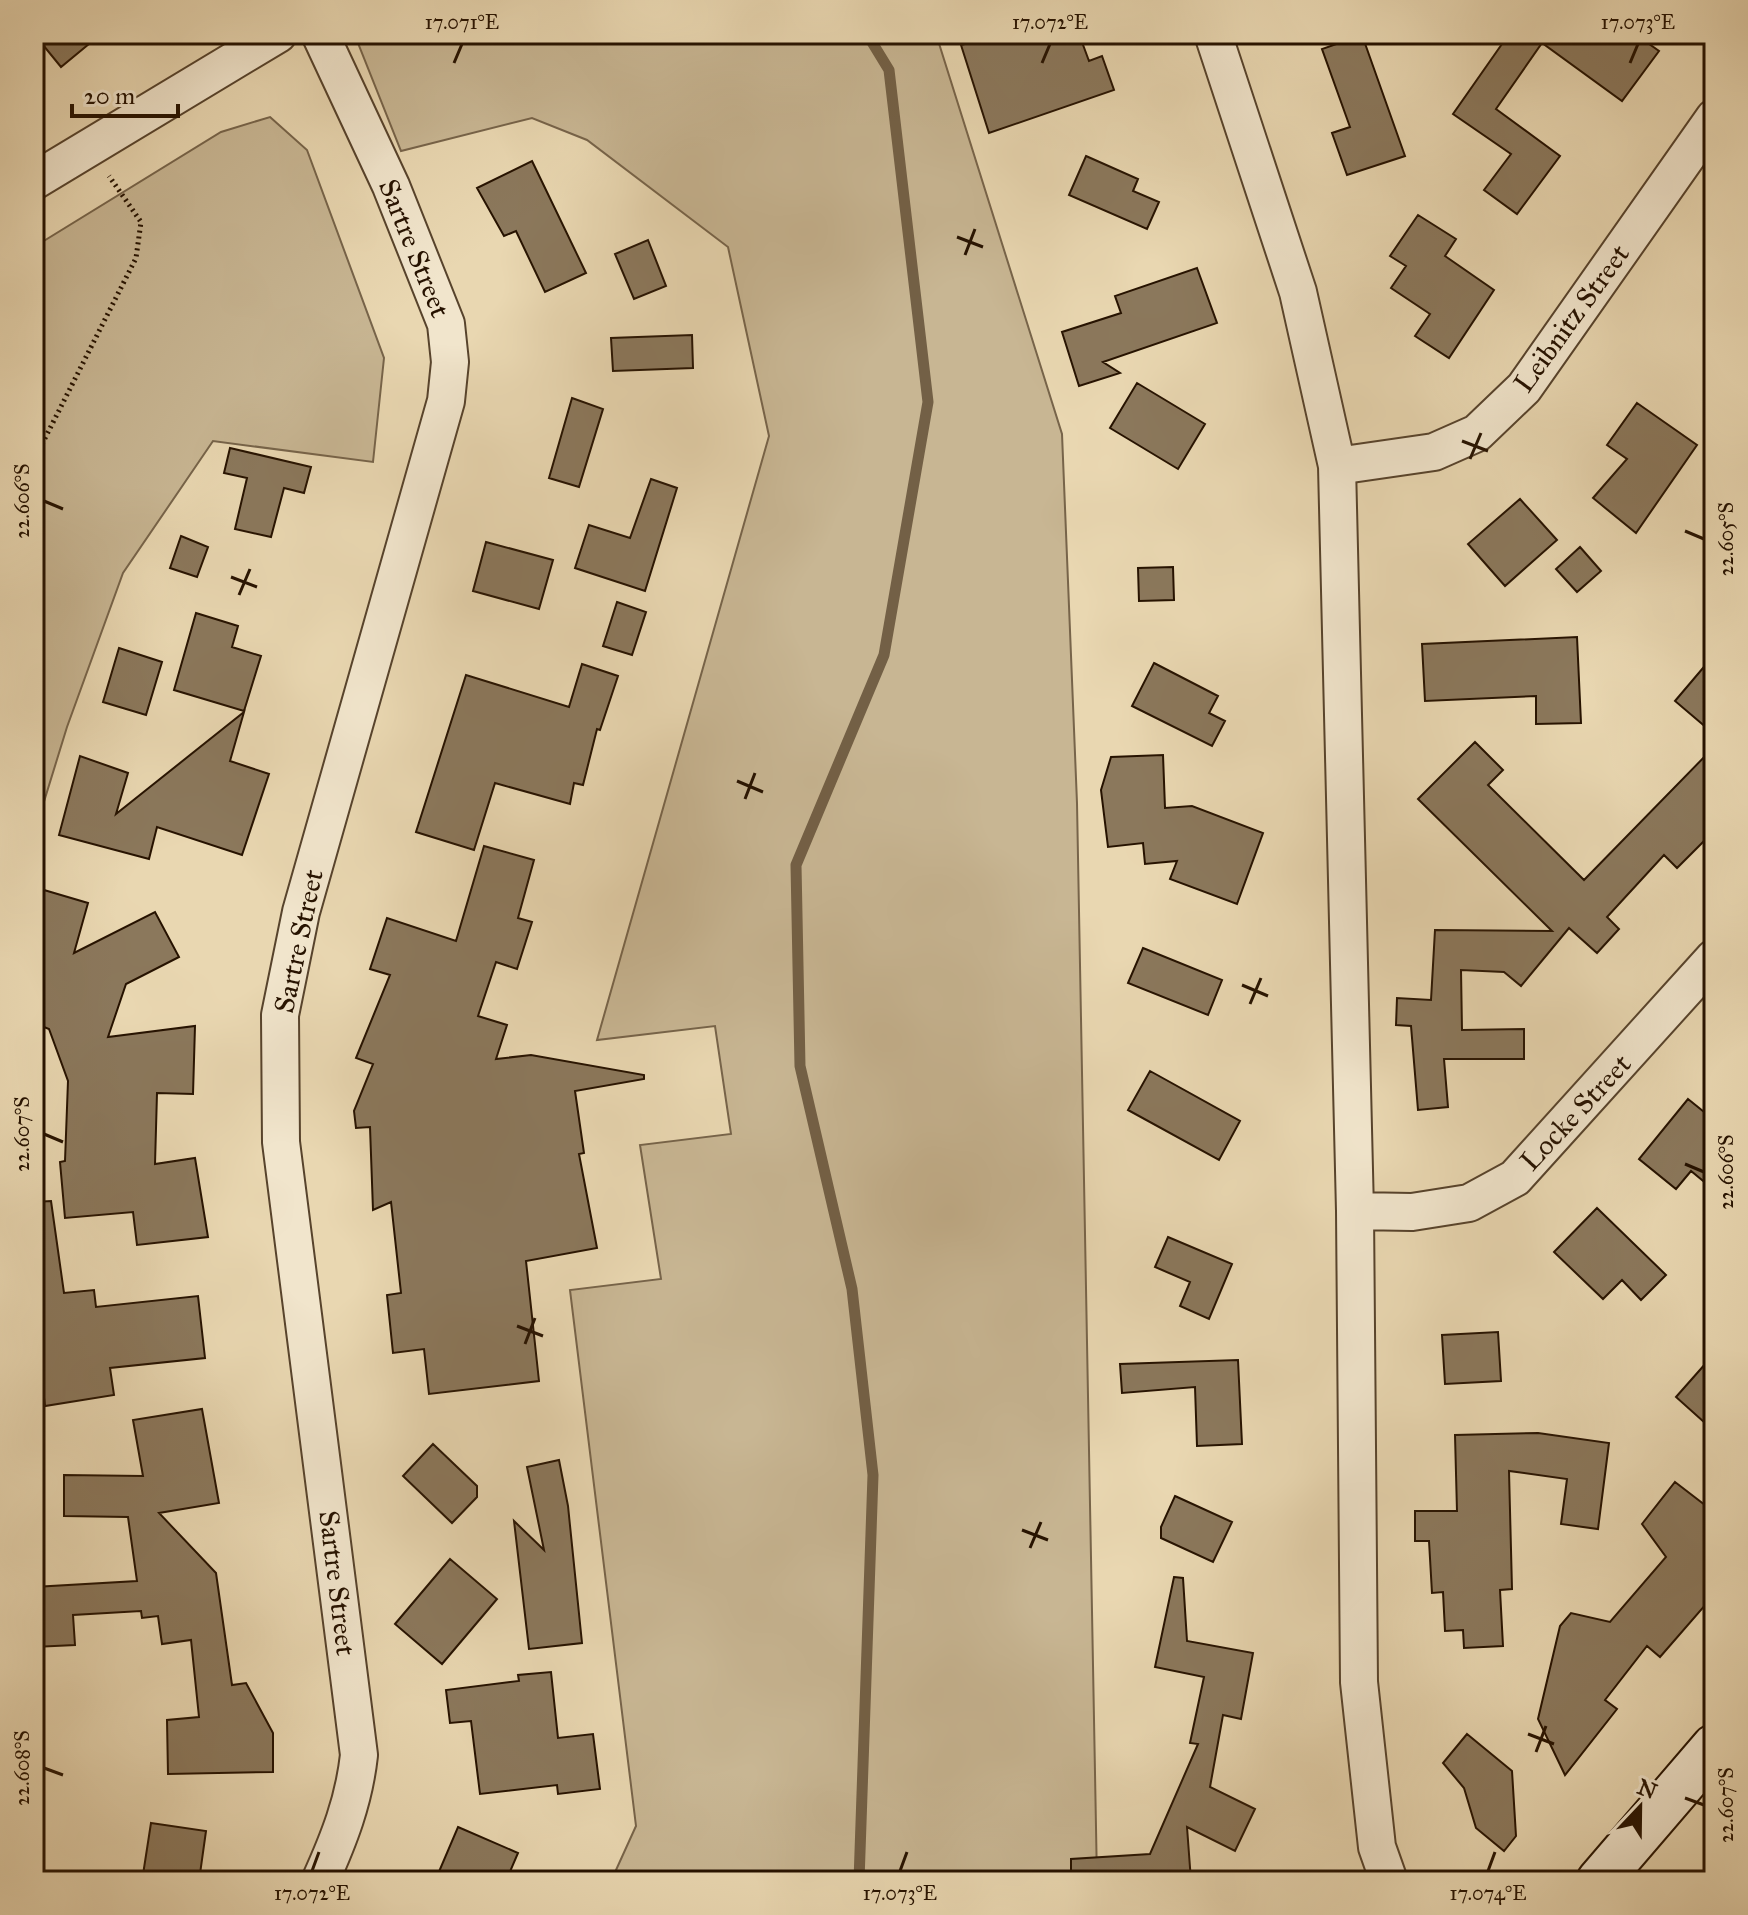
<svg xmlns="http://www.w3.org/2000/svg" width="1748" height="1915" font-family="'IM FELL Great Primer',serif">
  <rect width="100%" height="100%" fill="#e9d7b1"/>
  <filter id="stains"><feTurbulence type="fractalNoise" baseFrequency=".0025" numOctaves="4"/><feColorMatrix values="0 0 0 0 .2 0 0 0 0 .09 0 0 0 0 .02 0 0 0 .5 -.17"/></filter>
  <radialGradient id="worn" r=".72"><stop offset=".6" stop-color="#630" stop-opacity="0"/><stop offset="1" stop-color="#630" stop-opacity=".3"/></radialGradient>
  <path fill="#c8b693" stroke="#77644a" stroke-width="2" d="M361,34h575l126,400 15,369 20,1078h-486l25,-55 -66,-536 91,-11 -21,-134 91,-11 -16,-108 -118,14 172,-604 -41,-189 -141,-107 -55,-22 -131,33 -45,-113z
    M270,117l37,33 77,208 -11,104 -160,-21 -90,132 -56,154 -33,107v-587l187,-115z"/>
  <g fill="none" stroke-linecap="round" stroke-linejoin="round">
    <path stroke="#736046" stroke-width="11" d="M859,1881l14,-406 -21,-186 -52,-223 -4,-201 88,-210 44,-253 -39,-332 -22,-36"/>
  </g>
  <path fill="#8b785c" stroke="#261200" stroke-width="2" d="M34,34h67l-40,33z
    M1003,34h76l10,27 13,-5 12,34 -125,43 -28,-88z
    M1509,34h126l24,17 -37,50 -80,-58 -46,66 64,47 -43,58 -33,-24 27,-36 -58,-40z
    M1362,35l43,121 -58,19 -15,-42 18,-6 -28,-78z
    M1086,156l52,23 -5,12 26,11 -12,27 -78,-34z
    M532,161l54,112 -41,19 -29,-61 -12,5 -27,-48z
    M1418,215l38,24 -11,17 49,34 -45,68 -34,-22 15,-22 -39,-26 15,-22 -16,-10z
    M648,240l18,46 -32,13 -19,-45z
    M1197,268l20,55 -114,39 17,11 -41,13 -17,-54 59,-19 -6,-17z
    M692,335l1,33 -80,3 -2,-33z
    M1137,383l68,41 -27,45 -68,-41z
    M572,398l31,11 -24,78 -30,-9z
    M1637,403l60,42 -61,88 -43,-35 34,-39 -20,-14z
    M230,448l81,19 -7,26 -20,-5 -13,49 -36,-8 12,-51 -23,-5z
    M651,479l26,9 -32,103 -70,-23 14,-43 41,13z
    M1520,499l37,41 -52,46 -37,-42z
    M181,536l27,11 -11,30 -27,-9z
    M486,542l67,18 -14,49 -66,-18z
    M1580,547l21,24 -24,21 -21,-23z
    M1173,567l1,33 -35,1 -1,-33z
    M617,602l29,10 -14,43 -29,-9z
    M196,613l42,13 -6,21 29,9 -17,55 -70,-21z
    M1577,637l4,86 -45,1v-28l-111,5 -3,-57z
    M119,648l43,14 -16,53 -43,-13z
    M1714,655v79l-39,-33z
    M1154,663l64,33 -9,17 16,8 -13,25 -80,-40z
    M582,664l36,12 -18,54 -3,-1 -14,56 -9,-2 -4,21 -75,-21 -21,67 -58,-18 50,-157 103,32z
    M244,712l-14,49 39,13 -27,81 -85,-28 -8,32 -90,-24 21,-79 48,17 -12,41z
    M1475,742l28,28 -15,15 96,95 130,-133v84l-37,37 -13,-13 -57,62 12,12 -22,24 -28,-25 -48,58 -17,-14 -43,-2 1,60 62,-1v30h-80l4,48 -30,3 -7,-84 -15,-1 1,-27 34,2 4,-70 117,1 -134,-132z
    M1163,755l2,53 27,-2 71,27 -26,71 -67,-25 7,-18 -32,3 -2,-21 -35,4 -7,-57 10,-33z
    M484,846l50,14 -16,58 14,4 -15,47 -21,-7 -18,54 29,9 -11,34 35,-4 113,20v4l-69,12 9,62 -5,1 18,94 -71,13 13,120 -110,13 -5,-45 -31,4 -6,-58 14,-2 -10,-91 -18,8 -3,-83 -14,1 -2,-17 19,-47 -17,-6 34,-83 -20,-6 17,-51 69,23z
    M44,890l44,13 -14,50 81,-41 24,45 -53,27 -18,53 87,-11 -2,68 -36,-1 -2,71 40,-6 13,79 -71,8 -4,-33 -68,6 -5,-56 5,-1 3,-80 -19,-52 -15,-6v-97z
    M1143,948l79,32 -14,35 -80,-32z
    M1150,1071l90,50 -21,39 -91,-50z
    M1688,1099l26,21v70l-23,-19 -15,18 -37,-30z
    M51,1201l13,92 30,-3 2,17 102,-11 7,62 -95,10 4,27 -69,11 -11,-92v-112z
    M1597,1208l69,67 -25,25 -19,-20 -19,19 -49,-47z
    M1168,1237l64,27 -23,55 -29,-13 10,-24 -35,-15z
    M1498,1332l3,49 -56,3 -3,-49z
    M1714,1354v77l-38,-34z
    M1238,1360l4,84 -45,2 -2,-59 -73,6 -2,-29z
    M202,1409l17,94 -60,10 57,60 16,112 14,-2 27,50v39l-105,2 -1,-54 32,-3 -8,-77 -29,4 -4,-28 -16,2 -1,-7 -68,4 2,30 -41,2v-60l103,-6 -9,-64 -64,-1v-41l79,1 -10,-56z
    M1538,1433l71,10 -11,86 -37,-5 6,-45 -58,-8 3,118 -12,1 3,56 -39,2 -1,-18 -18,1 -2,-39 -11,1 -3,-52h-14v-30h42l-2,-76z
    M433,1444l44,42v11l-25,26 -49,-47z
    M559,1460l9,46 14,137 -53,6 -15,-128 30,29 -17,-83z
    M1675,1482l39,30v83l-54,62 -13,-11 -42,54 12,9 -52,66 -27,-56 22,-93 11,-13 39,9 56,-65 -24,-33z
    M1175,1496l57,26 -19,40 -52,-24v-11z
    M450,1559l47,40 -55,65 -47,-40z
    M1174,1577l9,1 4,63 66,12 -12,66 -18,-4 -13,72 45,22 -20,42 -48,-24 4,54h-120v-22l79,-5 48,-110 -8,-1 14,-66 -49,-10z
    M551,1672l7,66 35,-4 7,55 -42,5 -1,-9 -77,9 -9,-73 -21,2 -4,-33 73,-9 -1,-6z
    M1467,1734l45,37 4,65 -12,15 -28,-23 -12,-40 -21,-25z
    M151,1823l55,8 -7,50h-57z
    M458,1827l60,26 -12,28h-71z"/>
  <g fill="none" stroke-linecap="round" stroke-linejoin="round">
    <defs>
      <path id="street" d="M320,34l71,152 55,138 4,38 -4,39 -145,511 -21,103 1,127 78,613c-5,46 -20,84 -39,126
        M1213,34l85,258 39,174 18,745 4,471 18,165 12,34
        M34,181l244,-147
        M1337,466l97,-14 43,-19 47,-45 190,-270
        M1355,1211l57,1 57,-9 46,-25 199,-220"/>
      <path id="secondary" d="M1599,1881l115,-134"/>
    </defs>
    <use href="#street" stroke="#57432c" stroke-width="40"/>
    <use href="#secondary" stroke="#261200" stroke-width="48"/>
    <path stroke="#261200" stroke-width="5" stroke-dasharray="2 4" stroke-linecap="butt" d="M34,460l102,-202 5,-36 -32,-46"/>
    <use href="#street" stroke="#f1e5cc" stroke-width="36"/>
    <use href="#secondary" stroke="#f1e5cc" stroke-width="44"/>
  </g>
  <path fill="none" stroke="#261200" stroke-width="3" d="M454,63l8,-19M1042,63l8,-19M1630,63l8,-19M957,237l26,10M965,255l10,-26M1462,441l26,10M1470,459l11,-26M44,501l19,8M1685,531l19,8M231,577l26,10M239,595l11,-26M737,781l26,11M745,799l10,-26M1242,985l26,11M1250,1004l11,-26M44,1134l19,8M1685,1164l19,8M517,1326l26,10M525,1344l10,-26M1022,1530l26,10M1030,1548l11,-26M1528,1734l26,10M1536,1752l10,-26M44,1768l19,7M1685,1798l19,7M312,1871l7,-19M900,1871l7,-19M1488,1871l7,-19"/>
  <g text-anchor="middle" stroke-width="8" stroke-linejoin="round" paint-order="stroke">
    <g font-size="28" fill="#261200" stroke="#f1e5cc">
      <text transform="translate(415 248) rotate(68)" y="10">Sartre Street</text>
      <text transform="translate(1571 318) rotate(-54)" y="10">Leibnitz Street</text>
      <text transform="translate(298 941) rotate(-78)" y="10">Sartre Street</text>
      <text transform="translate(1575 1112) rotate(-47)" y="10">Locke Street</text>
      <text transform="translate(338 1583) rotate(83)" y="10">Sartre Street</text>
    </g>
  </g>
  <rect width="1748" height="1915" fill="none" stroke="#e9d7b1" stroke-width="88"/>
  <g transform="translate(1640 1807) rotate(22)" stroke="#f1e5cc" stroke-width="6" paint-order="stroke">
  <path d="M0-6L14 30L0 20L-14 30Z" fill="#261200"/>
  <text y="-12" font-size="22" font-weight="bold" text-anchor="middle" fill="#261200">N</text>
  </g>
  <path d="M72 104v12h106v-12" fill="none" stroke="#261200" stroke-width="4"/>
  <text x="84" y="104" font-size="24" fill="#261200" stroke="#f1e5cc" stroke-width="6" paint-order="stroke">20 m</text>
  <rect x="44" y="44" width="1660" height="1827" fill="none" stroke="#261200" stroke-width="3"/>
  <g font-size="20" text-anchor="middle" fill="#261200">
    <text x="462" y="29">17.071°E</text>
    <text x="1050" y="29">17.072°E</text>
    <text x="1638" y="29">17.073°E</text>
    <text transform="translate(22 501) rotate(-90)" y="7">22.606°S</text>
    <text transform="translate(1726 539) rotate(-90)" y="7">22.605°S</text>
    <text transform="translate(22 1134) rotate(-90)" y="7">22.607°S</text>
    <text transform="translate(1726 1172) rotate(-90)" y="7">22.606°S</text>
    <text transform="translate(22 1768) rotate(-90)" y="7">22.608°S</text>
    <text transform="translate(1726 1805) rotate(-90)" y="7">22.607°S</text>
    <text x="312" y="1900">17.072°E</text>
    <text x="900" y="1900">17.073°E</text>
    <text x="1488" y="1900">17.074°E</text>
  </g>
  <rect width="100%" height="100%" filter="url(#stains)"/>
  <rect width="100%" height="100%" fill="url(#worn)"/>
</svg>
